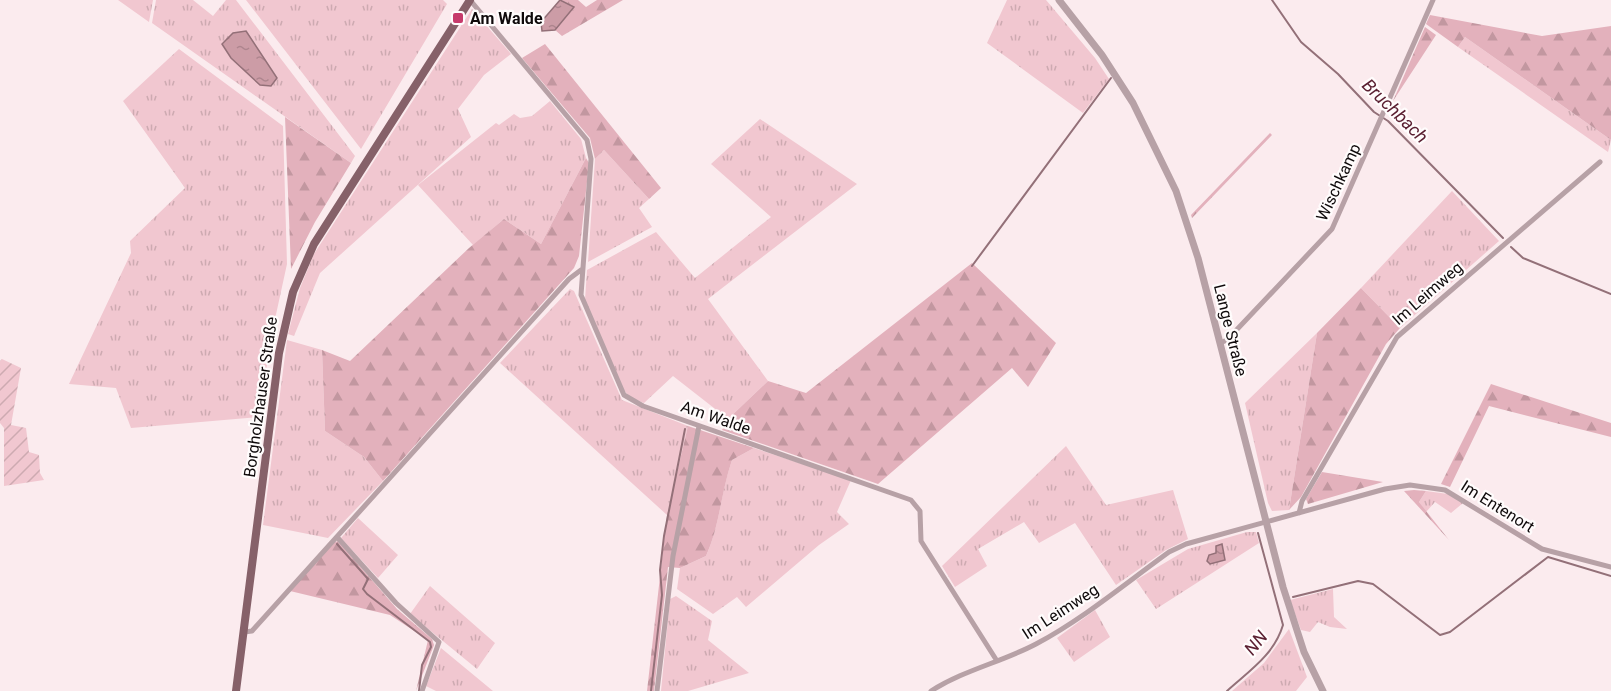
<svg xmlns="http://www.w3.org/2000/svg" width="1611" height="691" font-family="Roboto,sans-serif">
  <defs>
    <pattern id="grass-tufts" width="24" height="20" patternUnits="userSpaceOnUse" patternTransform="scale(1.5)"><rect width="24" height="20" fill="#f1c7d0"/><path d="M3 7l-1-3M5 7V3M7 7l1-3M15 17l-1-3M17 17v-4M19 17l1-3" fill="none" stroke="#cdaab1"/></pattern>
    <pattern id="forest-firs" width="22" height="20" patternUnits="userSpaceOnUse" patternTransform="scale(1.5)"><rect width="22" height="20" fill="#e3b1bc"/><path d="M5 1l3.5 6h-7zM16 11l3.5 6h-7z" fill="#c297a0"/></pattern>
    <pattern id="garden-furrows" width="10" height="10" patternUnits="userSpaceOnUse" patternTransform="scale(1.5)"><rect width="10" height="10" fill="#f1c7d0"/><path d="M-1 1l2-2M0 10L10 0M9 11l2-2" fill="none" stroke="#cdaab1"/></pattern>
    <pattern id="water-ripples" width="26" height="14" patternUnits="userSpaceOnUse" patternTransform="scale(1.5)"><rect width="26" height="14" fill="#cc9ca6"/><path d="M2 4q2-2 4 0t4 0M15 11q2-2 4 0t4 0" fill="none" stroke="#ae858e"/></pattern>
  </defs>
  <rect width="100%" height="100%" fill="#fbebee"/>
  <path fill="url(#grass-tufts)" d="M118,0h35l-4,22z
    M156,0h37l20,16 13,-16h10l119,156 -4,7 -199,-140z
    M246,0h197l4,4 -86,145z
    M1007,0h39l49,58 14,21 -26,34 -96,-70z
    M472,9l39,45 -27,21 -26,34 13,28 -151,136 -26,63 -6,-2 12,-46 14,-34z
    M1465,37l146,103 -3,12 -150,-105z
    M179,49l104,77 4,138 -17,78 -10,75 -129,11 -15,-40 -47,-4 62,-131 -1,-12 55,-53 -62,-87z
    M550,101l31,38 5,19 -45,86 -37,-25 -31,26 -55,-60 78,-62 3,2 15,-11 6,4 12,-2z
    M760,119l97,65 -149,115 60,82 -40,38 -55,-43 -29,27 -15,-6 -7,-10 -37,-87 2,-30 69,-38 39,46 76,-61 -60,-53z
    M604,150l45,49 -10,9 13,19 -64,35 7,-103z
    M1452,191l47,50 -99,87 -39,-40z
    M570,289l4,2 48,109 66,26 -21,89 -167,-152z
    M1317,333l-28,177 -17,1 -4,-8 -23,-100z
    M287,340l35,10 3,81 39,26 19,24 -55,57 -65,-13z
    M1066,446l40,59 67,-15 15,49 -22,11 -50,35 -41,-62 -36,20 -15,-21 -46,27 9,17 -32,21 -13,-21z
    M754,448l97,32 -14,32 12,12 -30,21 -73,62 -9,-10 -24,17 -36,-25 3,-21 26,-12c14,-31 15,-65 26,-96z
    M1426,491l22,3 15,9 -12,10 -16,-11 -9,10 -7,-10z
    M358,518l40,37 -20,23 -37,-40z
    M1247,532h9l3,11 -103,66 -20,-29 52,-31z
    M430,586l65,57 -18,26 -67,-55z
    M1333,589l1,28 13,12 -17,-2 -12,-5 -8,10 -9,-2 -11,-30z
    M676,596l36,25 -4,19 41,33 -61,18h-27l9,-92z
    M1095,610l15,27 -36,25 -17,-24z
    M1289,629l18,48 -11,14h-64l32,-28z
    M441,648l52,43h-57l-10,-5z"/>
  <path fill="url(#forest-firs)" d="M561,0h17l8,7 11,-7h26l-61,36 -7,-6 18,-22z
    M1430,15l112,21 69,-10v114l-146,-103 -7,10 -32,-23z
    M1425,27l11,8 -43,66z
    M545,44l116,144 -12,11 -45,-49 -9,9 -5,-21 -68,-80z
    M285,117l66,46 -36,59 -24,47z
    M1270,133l2,2 -80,83 -1,-3z
    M586,158l3,5 -10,93 -5,12 -191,213 -19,-24 -39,-26 -3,-81 28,11 119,-113 35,-29 37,25z
    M972,263l84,80 -28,44 -16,-19 -134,116 -156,-54 6,-11 40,-38 38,12z
    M1361,288l39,40 -14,16 -85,153 -12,13 28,-177z
    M1491,384l120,39v14l-122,-31 -39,81 -9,-3z
    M688,426l66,22 -22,12c-11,32 -12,65 -26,96l-26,12 -12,-1 -14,124h-7l20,-176z
    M1322,472l61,10 -75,22 -2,-5z
    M1414,490l12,1 -7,11 30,38 -45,-49z
    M338,541l59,68 35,30 2,6 -18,46 12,-51 -38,-25 -100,-24 43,-48z"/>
  <path fill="url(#garden-furrows)" d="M2,359l19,9 -10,57 15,3 3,24 10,3 1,18 4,7 -40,6v-58l-4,-5v-62z"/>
  <path fill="url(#water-ripples)" stroke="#937078" stroke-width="1.5" d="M560,0l14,7 -19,23 -13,1 -1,-9z
    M246,31l31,47 -6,8 -11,-1 -29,-27 -9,-14 11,-11z
    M1222,544l3,16 -15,4 -3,-3 2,-6 7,-2v-7z"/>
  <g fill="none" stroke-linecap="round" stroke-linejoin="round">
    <path stroke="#937078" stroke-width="2" d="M1272,0l29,42 37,32 36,38 14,9 115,117
      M1511,247l12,11 88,36
      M972,266l139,-188
      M337,544l31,35 -5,10 4,5 63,48 1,5 -9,18 -3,26
      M1293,597l65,-16 15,3 67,51 10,-3 98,-75 63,19
      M651,691l11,-96 -2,-25 4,-34 21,-107
      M1227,691c22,-20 47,-36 56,-66l-25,-92"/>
    <path stroke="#b7a1a6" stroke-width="5" d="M470,0l117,140 4,19 -10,136 43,100 19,11 268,94 9,11 1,30 76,120
      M1220,343l7,-3 105,-111 101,-229
      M1299,513l3,-12 95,-164 203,-175
      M337,537l59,66 43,39 -17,49
      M244,632l8,-1 317,-352 12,-9
      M657,691l16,-135 26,-130
      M931,691c33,-21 71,-29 105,-47 47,-25 90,-61 133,-92l17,-8 199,-55 25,-4 35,5 97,59 69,18"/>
    <path stroke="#b7a1a6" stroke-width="7" d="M1059,0l43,55 31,48 43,88 22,67 85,329 21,65 19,39"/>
    <path stroke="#866169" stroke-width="8" d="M236,691l43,-338 14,-61 21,-48 156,-244"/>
  </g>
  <rect fill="#c73b6c" stroke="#fffcfc" stroke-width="2" x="452" y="12" width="12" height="12" rx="3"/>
  <g text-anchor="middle" stroke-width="4.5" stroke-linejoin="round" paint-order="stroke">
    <g font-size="16" font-weight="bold" fill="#0f0a0b" stroke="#fffcfc" text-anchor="start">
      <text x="470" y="24">Am Walde</text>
    </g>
    <g font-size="16" fill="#0f0a0b" stroke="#fffcfc">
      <text transform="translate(1338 182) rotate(-65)" y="6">Wischkamp</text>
      <text transform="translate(1427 293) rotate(-41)" y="6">Im Leimweg</text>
      <text transform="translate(1231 330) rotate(76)" y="6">Lange Straße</text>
      <text transform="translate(260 397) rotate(-82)" y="6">Borgholzhauser Straße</text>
      <text transform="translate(716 417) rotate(19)" y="6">Am Walde</text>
      <text transform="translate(1498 506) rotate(32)" y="6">Im Entenort</text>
      <text transform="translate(1060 611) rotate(-33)" y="6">Im Leimweg</text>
    </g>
    <g font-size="18" font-style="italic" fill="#5b2032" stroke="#fffcfc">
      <text transform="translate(1395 111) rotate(44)" y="6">Bruchbach</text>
      <text transform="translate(1256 643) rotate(-51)" y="6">NN</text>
    </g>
  </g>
</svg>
